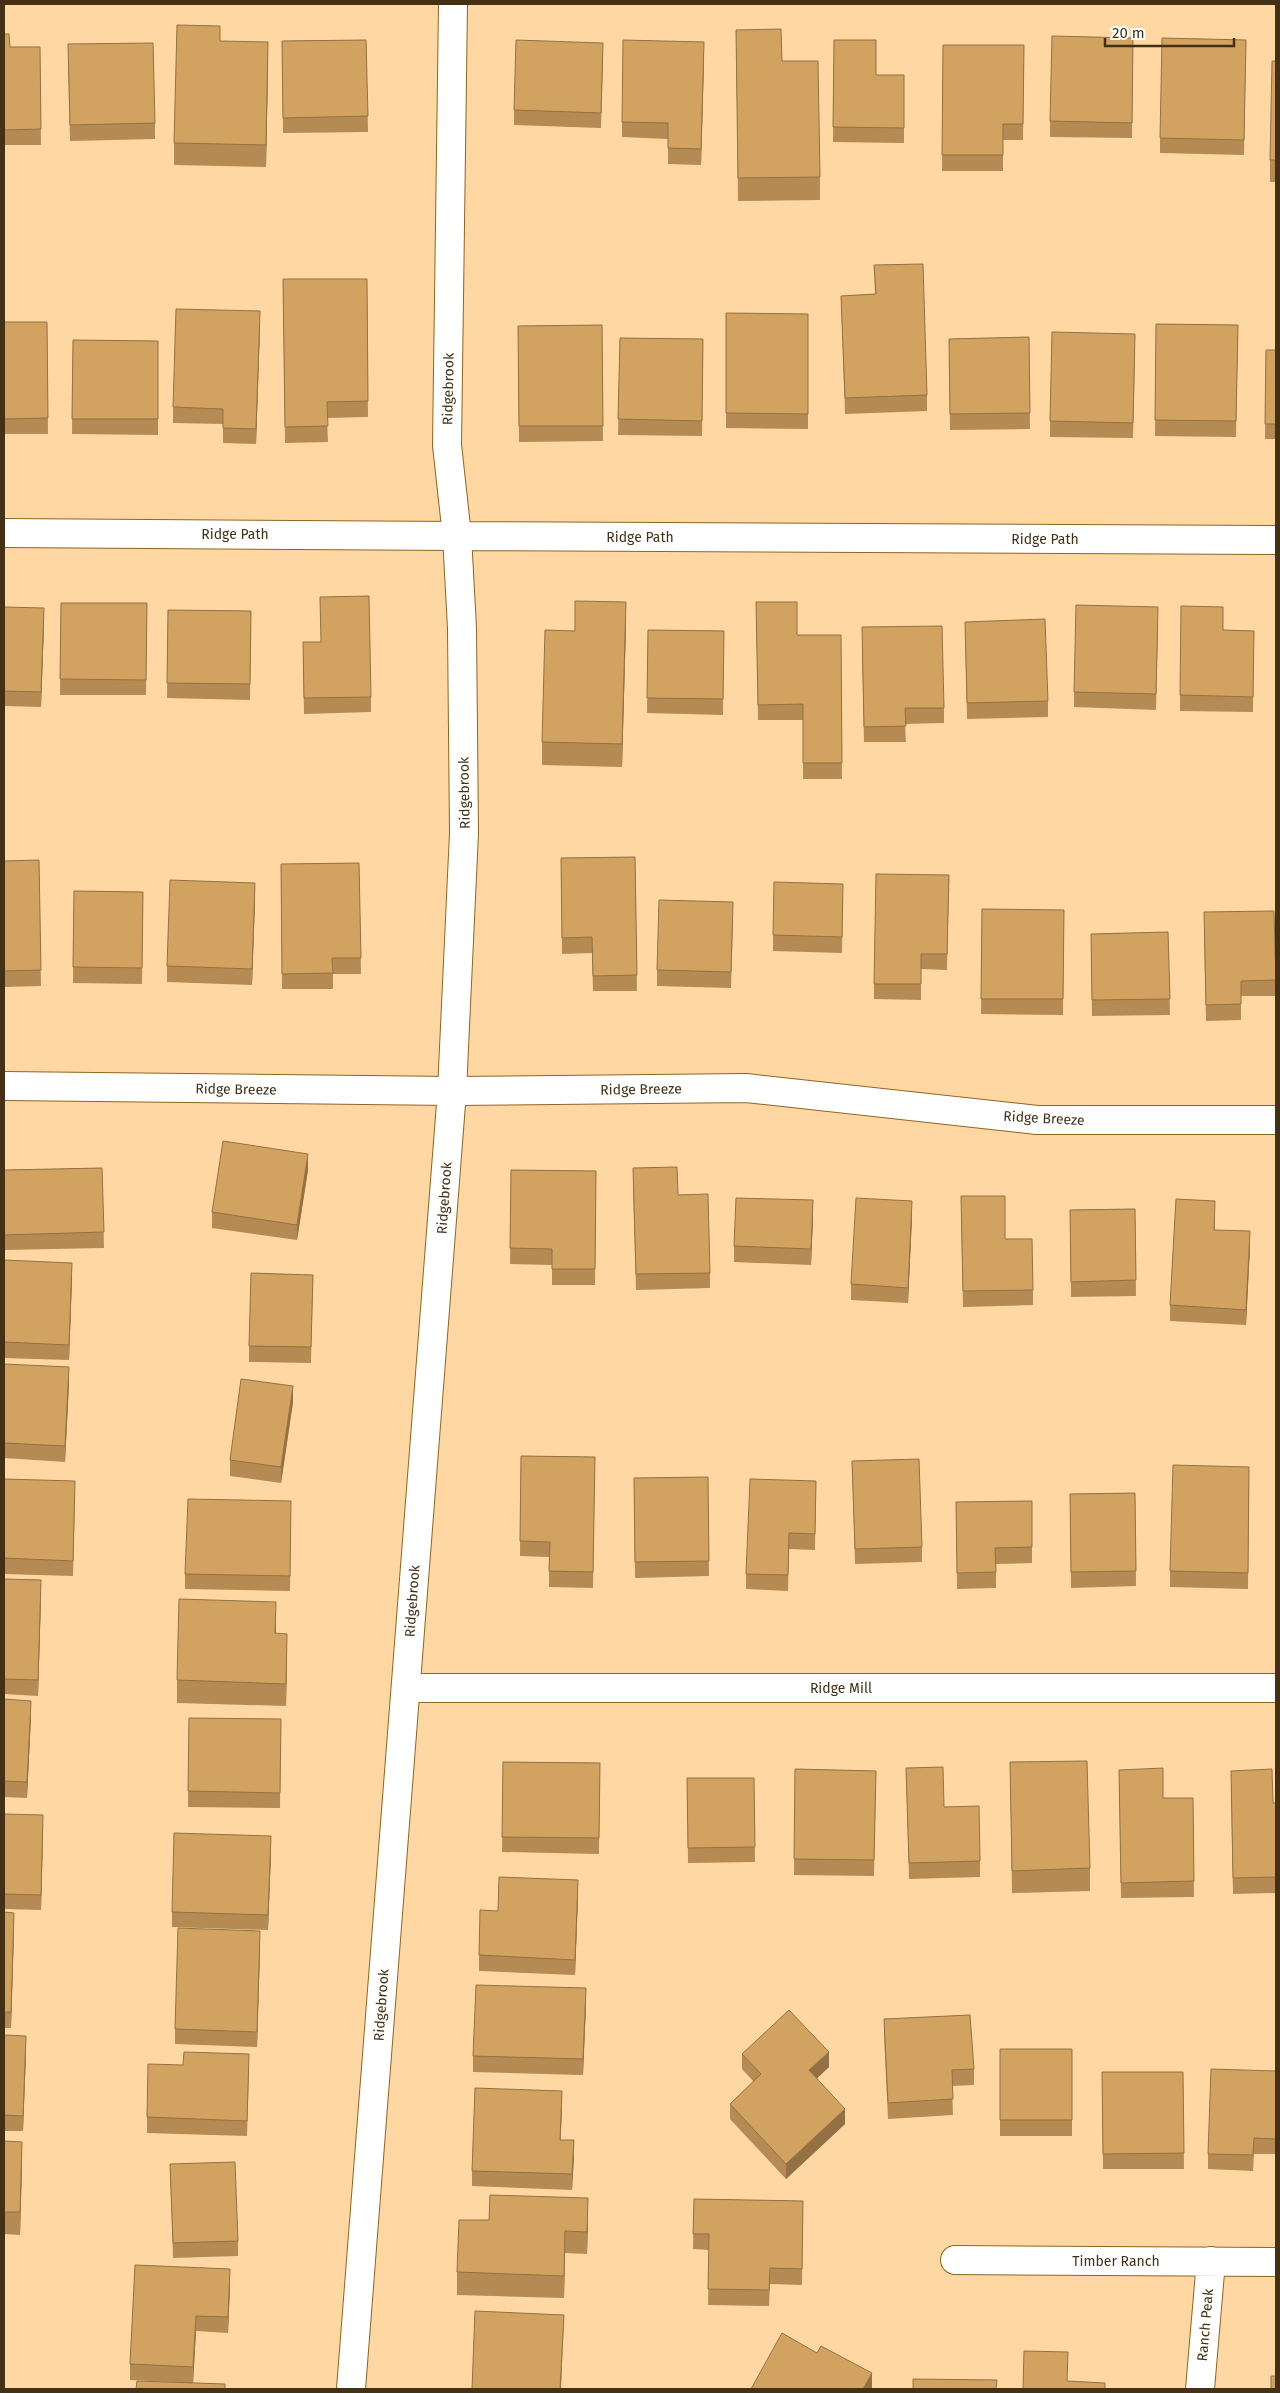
<svg xmlns="http://www.w3.org/2000/svg" width="1280" height="2393" font-family="'Fira Sans',sans-serif">
  <rect width="100%" height="100%" fill="#ffd7a3"/>
  <g fill="none" stroke-linecap="round" stroke-linejoin="round">
    <defs>
      <path id="street" d="M4,533l453,3
        M4,1086l448,5 294,-3 291,32h239
        M406,1688h870
        M955,2260l321,2
        M1200,2389l11,-128"/>
      <path id="secondary" d="M457,536l819,4
        M351,2389l101,-1298 12,-258 -2,-205 -5,-92 -10,-91 6,-441"/>
    </defs>
    <use href="#street" stroke="#91641f" stroke-width="30"/>
    <use href="#secondary" stroke="#91641f" stroke-width="30"/>
    <use href="#street" stroke="#fff" stroke-width="28"/>
    <use href="#secondary" stroke="#fff" stroke-width="28"/>
  </g>
  <path fill="#b58b53" d="M736,30l46,31 38,116v23l-82,1z
    M4,34l6,13h30l1,98h-37z
    M1133,38l-1,100 -82,-1v-16z
    M366,40l2,92 -85,1 -1,-92z
    M834,40l42,35h28v68l-71,-1z
    M1246,40l-2,115 -84,-2v-15z
    M220,41l48,24 -2,102 -92,-2v-22z
    M943,45h81l-1,95h-20v31h-61z
    M704,58l-3,107 -33,-1v-25l-46,-2v-15z
    M603,59l-2,69 -87,-3v-15z
    M68,60l87,63v16l-85,2z
    M1276,61v121h-6v-22z
    M874,265l53,130v16l-82,3 -4,-118 34,-2z
    M283,279h84l1,138 -41,1 1,24 -43,1z
    M726,313l82,1v115l-82,-1z
    M4,322h43l1,112h-44z
    M1156,324l82,1 -2,112 -81,-1z
    M602,325l1,116 -84,1 -1,-116z
    M260,326l-4,118 -33,-1v-19l-50,-1v-16z
    M1029,337l1,92 -80,1 -1,-91z
    M620,338l83,1 -1,97 -84,-1z
    M73,340l85,1v94l-86,-1z
    M1135,350l-2,88 -83,-1v-16z
    M1266,350h10v89h-11z
    M756,602l41,33h44l1,144h-39v-59h-45z
    M61,603h86l-1,92h-86z
    M4,607l40,16 -3,84 -37,-1z
    M168,610l83,1 -1,89 -83,-2z
    M965,622l83,79v16l-81,2z
    M1158,623l-2,87 -82,-3v-15z
    M626,625l-4,142 -80,-2v-23l33,-111z
    M648,630l76,1 -1,84 -76,-2z
    M1223,630l31,1 -1,81 -73,-1v-16z
    M862,643l82,65v15l-39,1 1,18h-42z
    M303,658l68,39v15l-67,2z
    M635,857l2,134h-44l-1,-38 -30,1 -1,-96z
    M39,860l2,126 -37,1v-126z
    M359,863l2,111h-28v15h-51l-1,-125z
    M949,875l-2,95 -26,-1v31l-47,-1v-15z
    M74,891l69,1 -1,92 -69,-1z
    M255,899l-3,86 -85,-3v-16z
    M843,899l-1,54 -69,-2v-16z
    M982,909l82,1 -1,105 -82,-1z
    M733,918l-2,70 -74,-2v-16z
    M1204,928l72,52v16h-35v24l-35,1z
    M1168,932l2,83 -78,1 -1,-82z
    M102,1168l2,80 -100,2v-80z
    M308,1170l-11,70 -85,-12v-16z
    M511,1170l85,1 -1,114h-43v-20l-42,-1z
    M633,1183l45,12 32,78v15l-74,2z
    M1135,1209l1,87 -65,1 -1,-87z
    M961,1212l44,27 28,51v15l-70,2z
    M813,1216l-2,49 -77,-3v-16z
    M912,1217l-4,86 -57,-3v-16z
    M1215,1217v13l35,17 -4,78 -76,-4v-16z
    M4,1260l68,18 -3,82 -65,-2z
    M313,1275l-2,88 -62,-1v-16z
    M4,1364l65,19 -4,79 -61,-4z
    M293,1402l-12,81 -51,-7v-16z
    M521,1456l74,1 -2,131 -44,-1v-30l-29,-1z
    M852,1461l70,86v15l-67,2z
    M1249,1467l-1,122 -78,-2v-16z
    M708,1477l1,99 -74,2 -1,-100z
    M4,1479l71,17 -2,80 -69,-2z
    M816,1481l-1,69 -26,-1 -1,42 -42,-2v-15z
    M1135,1493l1,93 -65,2 -1,-94z
    M1032,1501v62l-36,1v24l-39,1 -1,-87z
    M291,1516l-1,75 -105,-2v-15z
    M4,1579l37,17 -3,100 -34,-2z
    M276,1624v9l11,23 -1,50 -109,-3v-23z
    M4,1699l27,17 -4,82 -23,-1z
    M189,1718l92,1 -1,89 -92,-1z
    M503,1762l97,1 -1,91 -97,-2z
    M1010,1762l80,106v23l-78,2z
    M906,1768l38,39 36,54v16l-71,2z
    M795,1769l81,2 -2,105 -80,-1z
    M1119,1770l44,28h30l1,99 -73,1z
    M687,1778h67l1,84 -67,1z
    M1231,1786l42,17h3v90l-43,1z
    M4,1814l39,16 -2,80 -37,-1z
    M271,1852l-3,78 -96,-3v-15z
    M578,1896l-3,79 -96,-4v-16l19,-44z
    M4,1912l10,16 -3,100h-7z
    M260,1947l-3,100 -82,-3v-15z
    M586,2004l-3,71 -110,-3v-16z
    M884,2019l90,50v16l-22,1 1,29 -65,4 -4,-85z
    M4,2035l22,17 -3,79h-19z
    M1000,2049h72v87h-72z
    M742,2054l87,13 -12,11 28,46 -59,55 -56,-60v-15l24,-22 -12,-13z
    M249,2069l-2,67 -100,-3v-16z
    M1276,2071v83h-22l-1,17 -45,-2v-15z
    M1102,2072h81l1,97h-81z
    M562,2106l-2,34 14,16 -2,34 -100,-4v-15z
    M4,2141l18,23 -2,71 -16,-1z
    M170,2164l68,77v15l-65,2z
    M694,2199l109,2 -1,84 -32,-1 -1,22 -61,-1 1,-55 -16,-1z
    M588,2221l-1,33 -22,-1 -1,45 -107,-3v-23z
    M230,2285l-2,48 -32,-2 -3,52 -63,-3v-16z"/>
  <path fill="#937144" d="M268,42v23l-2,102v-22z
    M704,42v16l-3,107v-16z
    M260,311v15l-4,118v-15z
    M626,602v23l-4,142v-23z
    M44,608v15l-3,84v-15z
    M255,883v16l-3,86v-16z
    M308,1154v16l-11,70v-15z
    M813,1200v16l-2,49v-16z
    M912,1201v16l-4,86v-15z
    M1250,1231v16l-4,78v-15z
    M72,1263v15l-3,82v-15z
    M69,1367v16l-4,79v-16z
    M293,1386v16l-12,81v-16z
    M41,1580v16l-3,100v-16z
    M276,1602v22l-1,32v-23z
    M287,1634v22l-1,50v-22z
    M31,1701v15l-4,82v-16z
    M43,1815v15l-2,80v-15z
    M271,1836v16l-3,78v-15z
    M578,1880v16l-3,79v-15z
    M14,1913v15l-3,100v-16z
    M260,1931v16l-3,100v-15z
    M586,1988v16l-3,71v-16z
    M26,2036v16l-3,79v-15z
    M829,2052v15l-20,19v-16z
    M562,2091v15l-2,50v-16z
    M845,2109v15l-59,55v-15z
    M574,2140v16l-2,34v-16z
    M22,2142v22l-2,71v-23z
    M588,2198v23l-1,33v-22z
    M565,2231v22l-1,45v-22z
    M230,2269v16l-2,48v-16z
    M564,2315l-3,74h-1z
    M196,2316v15l-3,52v-16z
    M872,2373v16h-9z"/>
  <path fill="#d2a261" stroke="#937144" d="M177,25l43,1v15l48,1 -2,103 -92,-2z
    M781,29l1,32h36l2,116 -82,1 -2,-148z
    M4,34h5l1,13h30l1,82 -37,1z
    M1052,36l81,2 -1,85 -82,-2z
    M1162,38l84,2 -2,100 -84,-2z
    M366,40l2,76 -85,2 -1,-77z
    M516,40l87,3 -2,70 -87,-3z
    M623,40l81,2 -3,107 -33,-1v-25l-46,-1z
    M834,40h42v35h28v53l-71,-1z
    M153,43l2,80 -85,2 -2,-81z
    M943,45h81l-1,79h-20v31h-61z
    M1272,61h4v99h-6z
    M923,264l4,131 -82,3 -4,-102 35,-2 -2,-29z
    M283,279h84l1,122 -41,1 1,24 -43,1z
    M176,309l84,2 -4,118 -33,-1v-19l-50,-2z
    M726,313l82,1v100l-82,-1z
    M4,322h43l1,96 -44,1z
    M1156,324l82,1 -2,96 -81,-1z
    M602,325l1,101h-84l-1,-100z
    M1052,332l83,2 -2,89 -83,-2z
    M1029,337l1,76 -80,1 -1,-75z
    M620,338l83,1 -1,82 -84,-2z
    M73,340l85,1v78h-86z
    M1266,350h10v74h-11z
    M369,596l2,101 -67,1 -1,-56h18l-1,-45z
    M575,601l51,1 -4,142 -80,-2 3,-112 30,1z
    M756,602h41v33h44l1,128h-39v-59l-45,1z
    M61,603h86l-1,77 -86,-1z
    M1076,605l82,2 -2,87 -82,-2z
    M1181,606l42,1v23l31,1 -1,66 -73,-2z
    M4,607l40,1 -3,84 -37,-1z
    M168,610l83,1 -1,73 -83,-1z
    M1045,619l3,82 -81,2 -2,-81z
    M942,626l2,82h-39l1,18 -42,1 -2,-100z
    M648,630l76,1 -1,68 -76,-1z
    M635,857l2,118 -44,1 -1,-39 -30,1 -1,-80z
    M39,860l2,110 -37,1v-110z
    M359,863l2,95h-29l1,15 -51,1 -1,-110z
    M876,874l73,1 -2,79h-26v30h-47z
    M170,880l85,3 -3,86 -85,-3z
    M774,882l69,2 -1,53 -69,-2z
    M74,891l69,1 -1,76 -69,-1z
    M659,900l74,2 -2,70 -74,-2z
    M982,909l82,1 -1,89h-82z
    M1274,911l2,69 -35,1v23l-35,1 -2,-93z
    M1168,932l2,67 -78,1 -1,-66z
    M223,1141l85,13 -11,71 -85,-13z
    M677,1167l1,28 30,-1 2,79 -74,1 -3,-106z
    M102,1168l2,64 -100,3v-65z
    M511,1170l85,1 -1,98h-43v-20l-42,-1z
    M961,1196h44v43h27l1,51 -70,1z
    M736,1198l77,2 -2,49 -77,-3z
    M856,1198l56,3 -4,87 -57,-4z
    M1176,1199l39,2 -1,29 36,1 -4,79 -76,-5z
    M1135,1209l1,71 -65,2 -1,-72z
    M4,1260l68,3 -3,82 -65,-3z
    M251,1273l62,2 -2,72 -62,-1z
    M4,1364l65,3 -4,79 -61,-3z
    M241,1379l52,7 -12,81 -51,-7z
    M521,1456l74,1 -2,115 -44,-1 1,-29 -30,-1z
    M919,1459l3,88 -67,2 -3,-88z
    M1173,1465l76,2 -1,106 -78,-2z
    M708,1477l1,84 -74,1 -1,-84z
    M4,1479l71,2 -2,80 -69,-3z
    M750,1479l66,2 -1,53 -26,-1 -1,42 -42,-1z
    M1135,1493l1,78 -65,1 -1,-78z
    M188,1499l103,2 -1,75 -105,-2z
    M1032,1501v46l-37,1 1,24 -39,1 -1,-71z
    M4,1579l37,1 -3,100 -34,-1z
    M179,1599l97,3 -1,31 12,1 -1,50 -109,-4z
    M4,1699l27,2 -4,81 -23,-1z
    M189,1718l92,1 -1,74 -92,-2z
    M1087,1761l3,107 -78,3 -2,-109z
    M503,1762l97,1 -1,75 -97,-1z
    M943,1767l1,40 35,-1 1,55 -71,2 -3,-95z
    M1163,1768v30h30l1,83 -73,2 -2,-113z
    M795,1769l81,2 -2,89 -80,-1z
    M1272,1769l1,34h3v74l-43,1 -2,-107z
    M687,1778h67l1,69 -67,1z
    M4,1814l39,1 -2,80 -37,-1z
    M174,1833l97,3 -3,79 -96,-3z
    M499,1877l79,3 -3,80 -96,-5 1,-45 18,1z
    M4,1912l10,1 -3,99h-7z
    M178,1928l82,3 -3,101 -82,-3z
    M476,1985l110,3 -3,71 -110,-3z
    M789,2010l40,42 -20,18 36,39 -59,55 -56,-60 31,-30 -19,-20z
    M970,2015l4,54 -22,1 1,29 -65,4 -4,-84z
    M4,2035l22,1 -3,80 -19,-1z
    M1000,2049h72v71h-72z
    M184,2052l65,2 -2,67 -100,-4 1,-53 35,1z
    M1211,2069l65,2v68l-22,-1 -1,17 -45,-1z
    M1102,2072h81l1,81 -81,1z
    M475,2088l87,3 -2,49h14l-2,34 -100,-3z
    M4,2141l18,1 -2,70h-16z
    M235,2162l3,79 -65,2 -3,-79z
    M490,2195l98,3 -1,34 -22,-1 -1,45 -107,-4 2,-52h30z
    M694,2199l109,2 -1,68 -32,-1 -1,22 -61,-1 1,-55h-16z
    M135,2265l95,4 -2,48 -32,-1 -3,51 -63,-3z
    M475,2311l89,4 -4,74h-88z
    M782,2333l35,20 4,-7 51,27 -9,16h-112z
    M1024,2351l44,1 -1,29 38,2v6h-82z
    M1271,2376h5v13h-5z
    M913,2379l84,1 -1,9h-83z
    M137,2381l88,3v5h-89z"/>
  <g text-anchor="middle" stroke-width="4" stroke-linejoin="round" paint-order="stroke">
    <g font-size="14" fill="#443115" stroke="#fff">
      <text transform="translate(448 389) rotate(-89)" y="5">Ridgebrook</text>
      <text x="235" y="539">Ridge Path</text>
      <text x="640" y="542">Ridge Path</text>
      <text x="1045" y="544">Ridge Path</text>
      <text transform="translate(464 793) rotate(-91)" y="5">Ridgebrook</text>
      <text transform="translate(236 1089) rotate(1)" y="5">Ridge Breeze</text>
      <text transform="translate(641 1089) rotate(-1)" y="5">Ridge Breeze</text>
      <text transform="translate(1044 1118) rotate(3)" y="5">Ridge Breeze</text>
      <text transform="translate(444 1198) rotate(-86)" y="5">Ridgebrook</text>
      <text transform="translate(412 1601) rotate(-86)" y="5">Ridgebrook</text>
      <text x="841" y="1693">Ridge Mill</text>
      <text transform="translate(381 2005) rotate(-86)" y="5">Ridgebrook</text>
      <text x="1116" y="2266">Timber Ranch</text>
      <text transform="translate(1205 2325) rotate(-85)" y="5">Ranch Peak</text>
    </g>
  </g>
  <rect width="1280" height="2393" fill="none" stroke="#443115" stroke-width="10"/>
  <path d="M1105 38v8h129v-8" fill="none" stroke="#443115" stroke-width="2.5"/>
  <text x="1112" y="38" font-size="15" fill="#443115" stroke="#ffffff" stroke-width="4" paint-order="stroke">20 m</text>
</svg>
